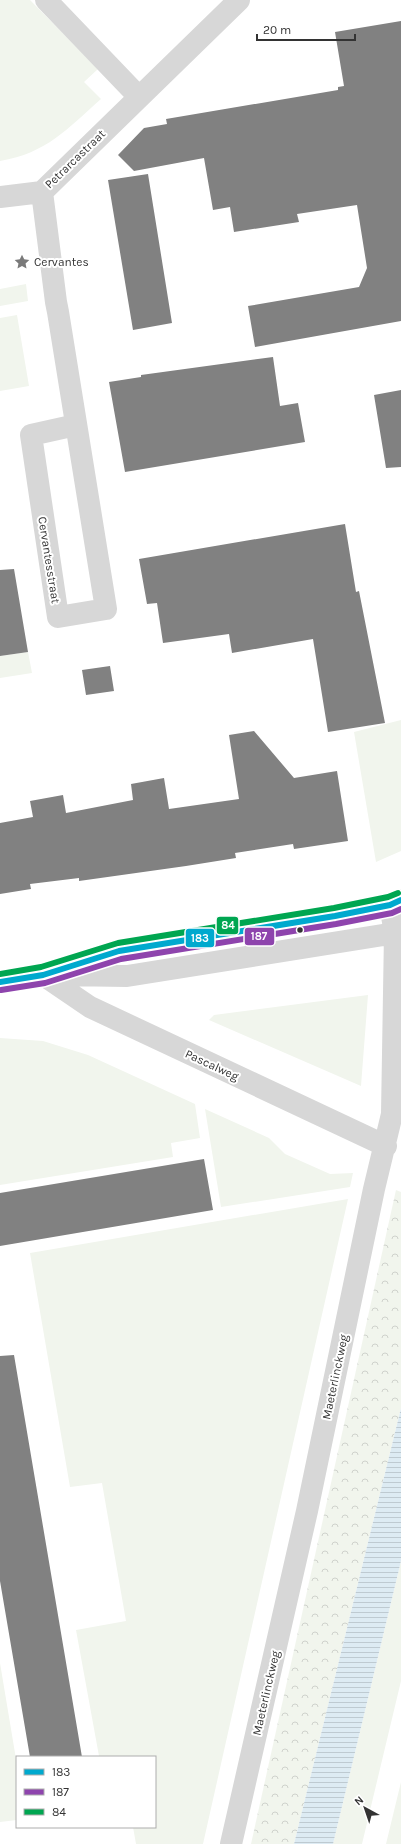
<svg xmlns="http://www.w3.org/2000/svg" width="401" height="1844" font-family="Karla,sans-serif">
  <defs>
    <pattern id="forest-crowns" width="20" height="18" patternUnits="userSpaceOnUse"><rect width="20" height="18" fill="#f1f5ed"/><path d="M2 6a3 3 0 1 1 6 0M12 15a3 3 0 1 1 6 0" fill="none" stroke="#cfd2cc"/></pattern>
    <pattern id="water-rules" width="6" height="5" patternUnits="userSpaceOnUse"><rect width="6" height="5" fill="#ddebf3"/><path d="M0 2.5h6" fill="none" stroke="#becad1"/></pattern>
  </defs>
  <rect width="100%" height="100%" fill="#fff"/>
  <path fill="#f1f5ed" d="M0,0h30l68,69 -14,13 17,17c-34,30 -54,54 -101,62z
    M26,284l2,17 -28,5v-17z
    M17,315l12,71 -29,5v-73z
    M28,652l4,21 -32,5v-22z
    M401,720v131l-25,11 -22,-130z
    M368,995l-7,91 -152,-66 5,-5z
    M0,1038l43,3 45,14 107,49 5,34 -29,5 2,14 -173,28z
    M205,1109l64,29 16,16 45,20 23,-1 -3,14 -129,20z
    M348,1199l-145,645h-67l-3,-17h22v-70h-61l5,-1 -23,-126 50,-9 -24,-138 -32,4 -40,-234z
    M401,1561v120l-39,163h-29z
    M0,1663l17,102v55l-17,2z
    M401,1782v62h-15z"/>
  <path fill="url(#forest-crowns)" d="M396,1190l5,2v216l-107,436h-43z"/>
  <path fill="url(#water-rules)" d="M401,1408v153l-68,283h-39z"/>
  <path fill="#818181" d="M401,21v300l-146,26 -7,-41 111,-19 8,-19 -10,-63 -60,9 2,8 -65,10 -4,-25 -17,3 -9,-52 -70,13 -16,-16 26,-27 23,-4 -1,-5 172,-29v-3l6,-1 -9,-54z
    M148,174l24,149 -39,7 -25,-150z
    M273,357l7,49 18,-3 7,39 -180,30 -16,-90 32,-5v-2z
    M401,390v77l-15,1 -12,-73z
    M345,524l11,68 3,-1 26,132 -57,9 -15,-93 -81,14 -3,-19 -66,9 -6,-40 -10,1 -8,-45z
    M14,569l14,83 -28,4v-86z
    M110,666l4,25 -28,4 -4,-25z
    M254,731l40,47 43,-7 11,70 -54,8 -1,-5 -58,9 1,5 -50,8 -107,15v-3l-49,6 1,5 -31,5v-71l33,-6 -3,-16 33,-6 3,18 67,-13 -2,-16 33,-6 5,31 70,-10 -10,-64z
    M204,1159l9,51 -213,36v-53z
    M14,1355l68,402h-52l-30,-176v-225z"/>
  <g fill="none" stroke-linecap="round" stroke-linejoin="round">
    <path stroke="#d7d7d7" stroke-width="22" d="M46,0l93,97
      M42,192l14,110 2,10c16,99 32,198 48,297l-48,8 -27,-182 45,-10
      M0,197l42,-5 197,-192
      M43,975l47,32 296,139
      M63,975l64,1 274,-44
      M0,982l43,-7 76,-24 216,-35 55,-11 11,-5
      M231,1844l76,-333 67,-322 18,-75 3,-181 -5,-28"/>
    <defs>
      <path id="bus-1" d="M0,982l43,-7 76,-24 216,-35 55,-11 11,-5"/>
      <path id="bus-2" d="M1,990l44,-7 76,-24 215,-35 56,-11 9,-4"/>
      <path id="bus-3" d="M0,974l41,-7 77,-24 216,-35 54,-11 10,-4"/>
    </defs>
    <use href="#bus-1" stroke="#fff" stroke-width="9"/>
    <use href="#bus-2" stroke="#fff" stroke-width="9"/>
    <use href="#bus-3" stroke="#fff" stroke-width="9"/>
    <use href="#bus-1" stroke="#00a9ce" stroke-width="6"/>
    <use href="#bus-2" stroke="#8e44ad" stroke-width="6"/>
    <use href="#bus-3" stroke="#00a651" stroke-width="6"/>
  </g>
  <defs>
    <symbol id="sight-bare" viewBox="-9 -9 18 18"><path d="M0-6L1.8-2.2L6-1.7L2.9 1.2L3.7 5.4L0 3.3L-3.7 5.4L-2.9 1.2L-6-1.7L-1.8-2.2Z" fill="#7a7a7a" stroke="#fff" stroke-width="2.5" paint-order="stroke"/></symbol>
  </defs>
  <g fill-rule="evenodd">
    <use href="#sight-bare" x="11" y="251" width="22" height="22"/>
  </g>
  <circle fill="#333" stroke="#fff" stroke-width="1.5" cx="300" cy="930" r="3.5"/>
  <g text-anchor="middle" stroke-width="4" stroke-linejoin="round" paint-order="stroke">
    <g font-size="12" fill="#333" stroke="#fff">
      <text transform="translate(75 159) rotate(-44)" y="4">Petrarcastraat</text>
      <text transform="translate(49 560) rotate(81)" y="4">Cervantesstraat</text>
      <text transform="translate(212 1065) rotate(25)" y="4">Pascalweg</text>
      <text transform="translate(335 1377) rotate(-78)" y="4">Maeterlinckweg</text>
      <text transform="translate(266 1693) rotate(-77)" y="4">Maeterlinckweg</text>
    </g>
    <g font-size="12" fill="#333" stroke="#fff" text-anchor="start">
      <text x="34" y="266">Cervantes</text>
    </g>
  </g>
  <g stroke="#fff" stroke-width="1.5">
    <rect x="216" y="916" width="23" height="19" rx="4" fill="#00a651"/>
    <rect x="244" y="927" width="31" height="19" rx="4" fill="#8e44ad"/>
    <rect x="185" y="928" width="30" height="20" rx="4" fill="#00a9ce"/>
  </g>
  <g font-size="11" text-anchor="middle" font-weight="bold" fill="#fff">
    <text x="228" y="929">84</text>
    <text x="259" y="940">187</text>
    <text x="200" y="942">183</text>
  </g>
  <rect x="16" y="1756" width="140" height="72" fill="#ffffff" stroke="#adadad"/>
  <rect x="24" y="1769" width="20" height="6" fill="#00a9ce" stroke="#adadad"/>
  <text x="52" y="1776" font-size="12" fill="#333333">183</text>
  <rect x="24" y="1789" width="20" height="6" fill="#8e44ad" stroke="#adadad"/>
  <text x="52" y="1796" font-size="12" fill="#333333">187</text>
  <rect x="24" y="1809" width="20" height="6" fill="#00a651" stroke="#adadad"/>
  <text x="52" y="1816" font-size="12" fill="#333333">84</text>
  <g transform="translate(365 1808) rotate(320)" stroke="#ffffff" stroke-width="3" paint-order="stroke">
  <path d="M0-3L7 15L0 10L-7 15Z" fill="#333333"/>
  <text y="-6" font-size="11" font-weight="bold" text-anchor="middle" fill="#333333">N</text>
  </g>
  <path d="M257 34v6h98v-6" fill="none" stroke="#333333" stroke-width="2"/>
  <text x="263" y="34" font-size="12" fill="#333333" stroke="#ffffff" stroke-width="3" paint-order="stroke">20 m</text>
</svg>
